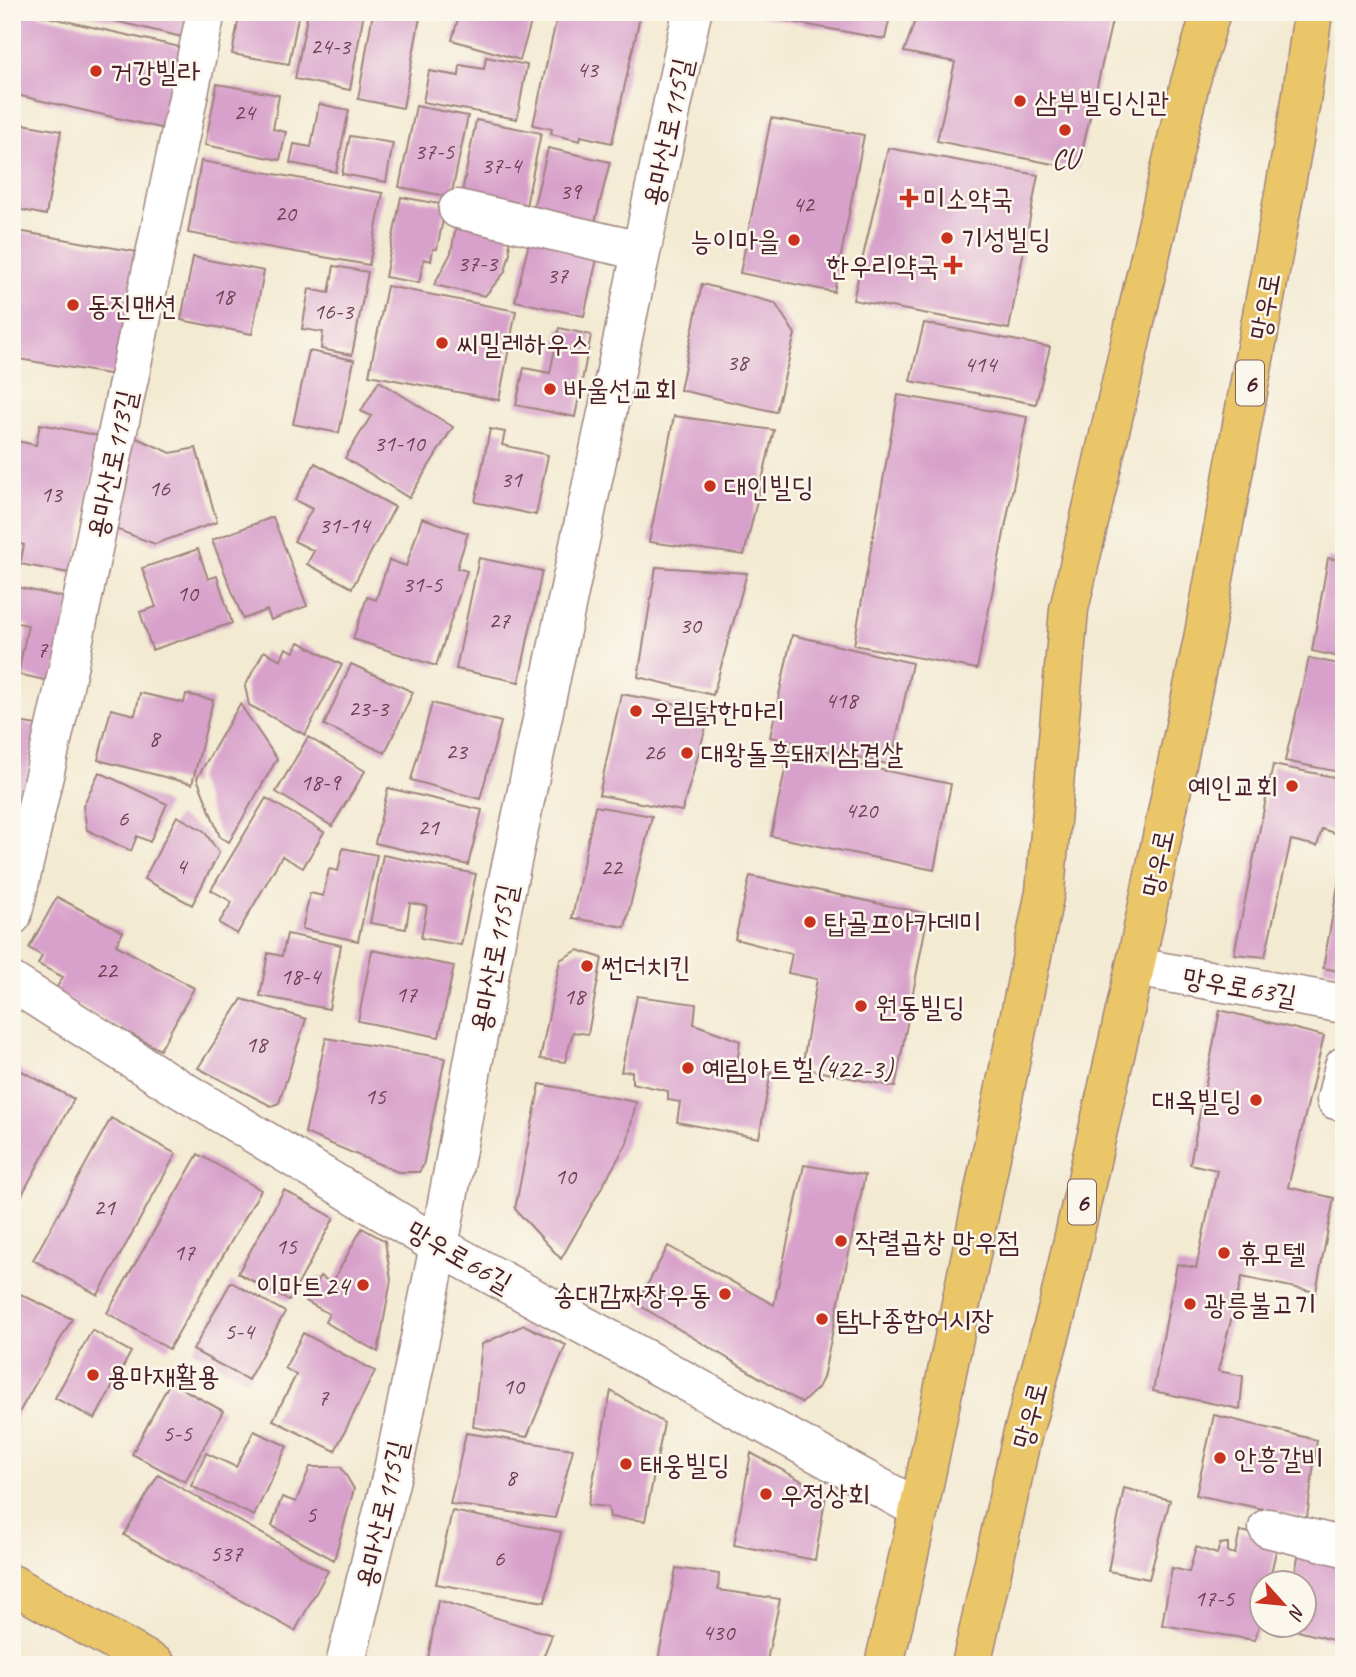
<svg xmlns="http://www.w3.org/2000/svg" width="1356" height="1677" font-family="Caveat,'Poor Story',sans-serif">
  <rect width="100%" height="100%" fill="#fbf7ec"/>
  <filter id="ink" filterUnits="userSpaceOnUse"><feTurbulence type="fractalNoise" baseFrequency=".0143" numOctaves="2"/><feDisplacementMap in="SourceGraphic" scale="14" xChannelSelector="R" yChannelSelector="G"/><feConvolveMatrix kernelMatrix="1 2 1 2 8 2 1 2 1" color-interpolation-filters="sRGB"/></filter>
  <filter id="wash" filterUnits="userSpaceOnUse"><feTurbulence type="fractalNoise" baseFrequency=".00686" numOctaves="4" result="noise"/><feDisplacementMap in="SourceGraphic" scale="28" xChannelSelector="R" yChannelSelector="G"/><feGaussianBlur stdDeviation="1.57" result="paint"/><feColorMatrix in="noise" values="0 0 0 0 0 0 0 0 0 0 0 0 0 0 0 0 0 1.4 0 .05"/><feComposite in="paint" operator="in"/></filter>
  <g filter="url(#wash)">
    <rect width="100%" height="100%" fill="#f3ead2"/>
    <g id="blocks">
      <path fill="#d8a1cb" d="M12,12h14l158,36 -19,81 -153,-35z
        M77,12h111l-6,25z
        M240,12h59l-10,52 -57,-10z
        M308,12h56l-14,78 -55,-11z
        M373,12h48l-18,96 -45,-9z
        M460,12h74l-14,48 -68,-20z
        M558,12h83l-29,131 -31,-7 -1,5 -29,-7 1,-5 -19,-4z
        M754,12h137l-6,27 -131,-24z
        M918,12h196l-36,157 -141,-28 18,-79 -51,-10z
        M486,57l41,8 -10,54 -94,-17 6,-31 30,5 1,-11 24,4z
        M217,84l62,11 -6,34 13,3 -6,28 -75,-15z
        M319,104l30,6 -13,62 -46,-9 4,-19 17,3z
        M416,106l52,10 -17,81 -52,-10z
        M771,118l93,17 -30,157 -94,-19z
        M476,120l65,13 -16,78 -64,-13z
        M12,122l49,9 -15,84 -34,-7z
        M350,136l43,7 -7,39 -44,-8z
        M548,148l62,14 -18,72 -62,-13z
        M888,148l150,27 -29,154 -156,-29z
        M201,161l182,32 -14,72 -181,-32z
        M401,197l45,8 -9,44h-4l-2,12 -7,-2 -5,24 -34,-6z
        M457,220l51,9 2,24 -5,19 -20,24 -51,-11 17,-32z
        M12,230l131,23 -22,123 -109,-18z
        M531,234l68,16 -15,66 -69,-15z
        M193,257l71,14 -12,63 -71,-14z
        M334,266l34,6 -16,83 -31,-6 2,-17 -21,-3 7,-40 20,4z
        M702,284l73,19 20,31 -19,78 -96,-22z
        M387,286l129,25 -17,89 -130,-25z
        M924,323l126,24 -14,57 -126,-23z
        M559,328l32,7 -16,82 -59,-12 8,-37 26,5z
        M309,351l45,9 -15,73 -46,-9z
        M379,381l74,46 -44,71 -64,-40 26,-42 -10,-5z
        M898,395l129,22 -50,252 -123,-24z
        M674,416l100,14 -30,125 -95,-13z
        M40,424l60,12 -26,138 -54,-10 4,-19 -12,-3v-102l24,5z
        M490,429l15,3 -3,13 46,10 -12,60 -61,-13z
        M125,433l46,20 25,-5 21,74 -62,22 -53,-20z
        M315,463l80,44 -43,81 -45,-24 7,-13 -20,-10 18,-32 -17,-9z
        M273,517l34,89 -36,14 -4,-10 -24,9 -31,-79z
        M422,518l46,15 -11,35 10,3 -31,95 -83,-27 14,-42 9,3 13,-40 17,6z
        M198,549l10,30 9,-3 15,47 -80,27 -12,-38 16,-5 -14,-39z
        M479,558l63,13 -23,111 -63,-13z
        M1328,558l16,3v97l-32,-7z
        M656,567l91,6 -34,122 -75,-18z
        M12,586l59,13 -18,83 -35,-8 10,-49 -16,-3z
        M792,635l120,28 -21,102 -121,-28z
        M299,642l43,23 -37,70 -56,-30 -4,-19 19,-35 17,9 5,-12 8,4z
        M1309,658l35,7v108l-59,-12z
        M351,664l62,28 -28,61 -61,-28z
        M140,693l44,10 2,-9 27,6 -21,84 -94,-24 13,-51 24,6z
        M621,694l90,16 -29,101 -83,-16z
        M432,703l69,19 -21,77 -69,-19z
        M240,704l37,55 -48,83 -9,-5 -23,-59z
        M12,721l25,4 -17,87 -8,-2z
        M308,737l57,34 -33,55 -56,-34z
        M789,751l162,33 -17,86 -163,-34z
        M1273,765l71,14v57l-22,-7 -5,17 -26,-6 -26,117 -31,-3z
        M99,772l68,32 -17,38 -13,-6 -6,15 -44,-21 -4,-24z
        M388,788l94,22 -14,55 -93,-22z
        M266,798l58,34 -21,36 -21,-12 -45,78 -18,-11 13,-21 -21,-12z
        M595,806l57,10 -27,111 -53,-9z
        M177,816l27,15 15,22 -27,52 -48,-26z
        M343,848l34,7 -19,86 -56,-12 8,-36 13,3 6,-27 9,2z
        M383,855l93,19 -15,71 -40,-7 6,-32 -17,-3 -4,26 -36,-6z
        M1342,863h2v109l-21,-4z
        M750,876l178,38 -33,173 -93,-19 15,-89 -29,-6 4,-19 -57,-15z
        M57,897l66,35 -7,13 78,43 -34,62 -106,-58 9,-15 -25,-13 4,-8 -13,-8z
        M287,934l54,11 -12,64 -69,-13 8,-43 14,3z
        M372,950l82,16 -15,71 -81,-16z
        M578,950l24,8 -14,76 -15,-2 -8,30 -25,-3 20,-99z
        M637,996l59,8 -2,20 46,17 -3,24 34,6 -12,67 -82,-16 3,-20 -12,-2v-9l-36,-8v-12l-11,1z
        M242,999l64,20 -27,84 -8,3 -73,-38z
        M1220,1010l104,26 -36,151 46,11 -18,94 -74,-15 -24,94 25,5 -3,33 -87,-18 24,-127 19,4 21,-98 -27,-6z
        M326,1038l119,20 -22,108 -4,6h-21l-93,-39z
        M18,1069l56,30 -62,114v-134z
        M540,1084l96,18 -9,41 -66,116 -46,-50z
        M111,1118l65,36 -78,141 -65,-35z
        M198,1154l63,36 -92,159 -62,-36z
        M804,1165l61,10 -42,203 -5,10 -16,15 -165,-99 31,-58 106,59z
        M284,1190l50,28 -45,83 -51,-28z
        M362,1228l23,13 6,39 -13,72 -53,-30 4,-8 -23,-13 14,-25 12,7z
        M231,1282l54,30 -37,68 -55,-30z
        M12,1290l60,29 -60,106z
        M524,1325l42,20 -39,92 -54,-10 9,-83z
        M92,1330l39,22 -36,67 -40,-21z
        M303,1333l72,38 -40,80 -62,-31 23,-45 -11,-7z
        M170,1382l53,29 -38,71 -53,-28z
        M611,1391l53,32 -19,98 -35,-4 -2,-10 -20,-2z
        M1214,1415l103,25 -10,78 -111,-23z
        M254,1431l33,15 -33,70 -63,-30 15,-33 30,14z
        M466,1433l107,16 -18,69 -105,-14z
        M751,1453l75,41 -11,66 -81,-15z
        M310,1467h31l13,22 -20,71 -62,-34 10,-29 14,5z
        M158,1475l170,96 -33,60 -171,-96z
        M1124,1488l46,12 -21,79 -41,-8z
        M452,1511l109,21 -16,70 -109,-18z
        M1240,1531l39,7 -10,44h-7v31l-7,27 -93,-15 10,-57 17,4 7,-25 21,7 3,-10 8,-1v9l7,2z
        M1300,1547l44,10v86l-61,-16 1,-3h20v-42h-11z
        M676,1568l43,6 -1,16 62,9 -14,66h-109z
        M438,1600l114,35 -12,30h-113z"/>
    </g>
  </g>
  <g filter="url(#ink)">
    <use href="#blocks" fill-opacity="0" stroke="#9e847e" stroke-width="2"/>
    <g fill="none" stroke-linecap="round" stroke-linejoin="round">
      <defs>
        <path id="street" d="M458,209l183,42
          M12,916l49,-215 145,-689
          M1135,967l209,37
          M12,982l155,99 272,165 480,263
          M1336,1100l8,-34
          M1268,1528l76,19
          M345,1665l48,-195 46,-224 61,-328 192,-906"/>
        <path id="primary" d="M12,1584l144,81
          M884,1665l35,-156 126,-617 24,-283 121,-526 21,-71
          M971,1665l51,-229 35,-125 78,-344 68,-328 98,-538 12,-89"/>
      </defs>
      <use href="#street" stroke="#9e847e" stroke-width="41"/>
      <use href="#primary" stroke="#9e847e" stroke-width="41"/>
      <use href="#street" stroke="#fff" stroke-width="38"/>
      <use href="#primary" stroke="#ebc669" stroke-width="38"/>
    </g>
  </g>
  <g fill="#c8321e" stroke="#fbf7ec" stroke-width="2.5">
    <circle cx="96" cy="71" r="7"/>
    <circle cx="1020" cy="101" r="7"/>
    <circle cx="1065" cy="130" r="7"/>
    <path d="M905.5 187.5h7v7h7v7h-7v7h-7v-7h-7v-7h7z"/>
    <circle cx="947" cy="238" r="7"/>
    <circle cx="794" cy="240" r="7"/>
    <path d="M949.5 254.5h7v7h7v7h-7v7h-7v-7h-7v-7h7z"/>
    <circle cx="73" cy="305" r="7"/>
    <circle cx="442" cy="343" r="7"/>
    <circle cx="550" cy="389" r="7"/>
    <circle cx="710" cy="486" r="7"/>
    <circle cx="636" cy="711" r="7"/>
    <circle cx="687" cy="753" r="7"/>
    <circle cx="1292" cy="786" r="7"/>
    <circle cx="810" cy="922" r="7"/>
    <circle cx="587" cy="966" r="7"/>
    <circle cx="861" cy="1006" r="7"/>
    <circle cx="688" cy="1068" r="7"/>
    <circle cx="1256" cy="1100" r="7"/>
    <circle cx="841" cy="1241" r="7"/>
    <circle cx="1224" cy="1253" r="7"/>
    <circle cx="363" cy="1285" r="7"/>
    <circle cx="725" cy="1294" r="7"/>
    <circle cx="1190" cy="1304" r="7"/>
    <circle cx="822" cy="1319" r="7"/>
    <circle cx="93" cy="1375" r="7"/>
    <circle cx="1220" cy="1458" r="7"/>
    <circle cx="626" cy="1464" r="7"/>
    <circle cx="766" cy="1494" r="7"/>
  </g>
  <g text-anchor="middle" stroke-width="5" stroke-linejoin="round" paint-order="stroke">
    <g font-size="24" fill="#6e4053">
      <text x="330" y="54">24-3</text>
      <text x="587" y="77">43</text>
      <text x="244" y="120">24</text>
      <text x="434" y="159">37-5</text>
      <text x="501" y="173">37-4</text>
      <text x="570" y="199">39</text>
      <text x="803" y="212">42</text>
      <text x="285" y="221">20</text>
      <text x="477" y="271">37-3</text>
      <text x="557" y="283">37</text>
      <text x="223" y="304">18</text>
      <text x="333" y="319">16-3</text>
      <text x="737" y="370">38</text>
      <text x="980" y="372">414</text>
      <text x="399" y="451">31-10</text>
      <text x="511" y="487">31</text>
      <text x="159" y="496">16</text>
      <text x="51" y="502">13</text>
      <text x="344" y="533">31-14</text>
      <text x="422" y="592">31-5</text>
      <text x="187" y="601">10</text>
      <text x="499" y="628">27</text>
      <text x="690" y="633">30</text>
      <text x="42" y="657">7</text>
      <text x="841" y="708">418</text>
      <text x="368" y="716">23-3</text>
      <text x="154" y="746">8</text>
      <text x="456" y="759">23</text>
      <text x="654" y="760">26</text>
      <text x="320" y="790">18-9</text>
      <text x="861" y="818">420</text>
      <text x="123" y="826">6</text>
      <text x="428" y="835">21</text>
      <text x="181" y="874">4</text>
      <text x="611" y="875">22</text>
      <text x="106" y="978">22</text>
      <text x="300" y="984">18-4</text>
      <text x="406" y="1002">17</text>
      <text x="574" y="1004">18</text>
      <text x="256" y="1052">18</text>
      <text x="375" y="1104">15</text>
      <text x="565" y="1184">10</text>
      <text x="104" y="1215">21</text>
      <text x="286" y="1254">15</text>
      <text x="184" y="1260">17</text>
      <text x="239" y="1339">5-4</text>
      <text x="513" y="1394">10</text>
      <text x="323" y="1405">7</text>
      <text x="177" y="1441">5-5</text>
      <text x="511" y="1485">8</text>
      <text x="311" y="1522">5</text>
      <text x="226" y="1561">537</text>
      <text x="499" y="1566">6</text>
      <text x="1214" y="1606">17-5</text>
      <text x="718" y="1640">430</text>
    </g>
    <g fill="#fbf7ec" stroke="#7f6065" stroke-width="2">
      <rect x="1236" y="360.5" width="28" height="45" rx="5"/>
      <rect x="1068" y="1179.5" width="28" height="45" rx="5"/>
    </g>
    <g font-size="26" font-weight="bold" fill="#4a1f2b">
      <text x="1250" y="392">6</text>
      <text x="1082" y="1211">6</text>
    </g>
    <g font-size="28" fill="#4a1f2b" stroke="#fbf7ec" text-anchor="start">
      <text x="110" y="81">거강빌라</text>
      <text x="1034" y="111">삼부빌딩신관</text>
      <text x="1065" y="168" text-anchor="middle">CU</text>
      <text x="923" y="208">미소약국</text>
      <text x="961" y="248">기성빌딩</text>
      <text x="780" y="250" text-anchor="end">능이마을</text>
      <text x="939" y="275" text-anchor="end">한우리약국</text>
      <text x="87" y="315">동진맨션</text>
      <text x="456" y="353">씨밀레하우스</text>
      <text x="564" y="399">바울선교회</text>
      <text x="724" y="496">대인빌딩</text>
      <text x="650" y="721">우림닭한마리</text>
      <text x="701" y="763">대왕돌흑돼지삼겹살</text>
      <text x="1278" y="796" text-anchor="end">예인교회</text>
      <text x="824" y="932">탑골프아카데미</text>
      <text x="601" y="976">썬더치킨</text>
      <text x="875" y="1016">원동빌딩</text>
      <text x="702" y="1078">예림아트힐(422-3)</text>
      <text x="1242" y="1110" text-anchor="end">대옥빌딩</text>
      <text x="855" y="1251">작렬곱창 망우점</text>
      <text x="1238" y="1263">휴모텔</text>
      <text x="349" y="1295" text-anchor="end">이마트24</text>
      <text x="711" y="1304" text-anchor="end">송대감짜장우동</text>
      <text x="1204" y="1314">광릉불고기</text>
      <text x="836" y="1329">탐나종합어시장</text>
      <text x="107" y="1385">용마재활용</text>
      <text x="1234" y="1468">안흥갈비</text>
      <text x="640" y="1474">태웅빌딩</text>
      <text x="780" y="1504">우정상회</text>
    </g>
    <g font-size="28" fill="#4a1f2b" stroke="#fbf7ec">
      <text transform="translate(667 132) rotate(-78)" y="10">용마산로115길</text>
      <text transform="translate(1264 306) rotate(-80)" y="10">망우로</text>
      <text transform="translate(111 464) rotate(-78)" y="10">용마산로113길</text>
      <text transform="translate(1157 863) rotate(-78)" y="10">망우로</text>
      <text transform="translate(493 958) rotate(-79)" y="10">용마산로115길</text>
      <text transform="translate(1240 986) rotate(10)" y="10">망우로63길</text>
      <text transform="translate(460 1256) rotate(30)" y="10">망우로66길</text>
      <text transform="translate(1029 1415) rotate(-75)" y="10">망우로</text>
      <text transform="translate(381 1514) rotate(-77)" y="10">용마산로115길</text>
    </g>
  </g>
  <rect width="1356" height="1677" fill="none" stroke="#fbf7ec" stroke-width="42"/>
  <g transform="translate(1283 1604) rotate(117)"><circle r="33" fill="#fbf7ec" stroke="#b4a19f" stroke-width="2"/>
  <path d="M0-5L12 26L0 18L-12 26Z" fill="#c8321e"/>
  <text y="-10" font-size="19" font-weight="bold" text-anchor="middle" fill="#4a1f2b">N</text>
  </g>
</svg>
